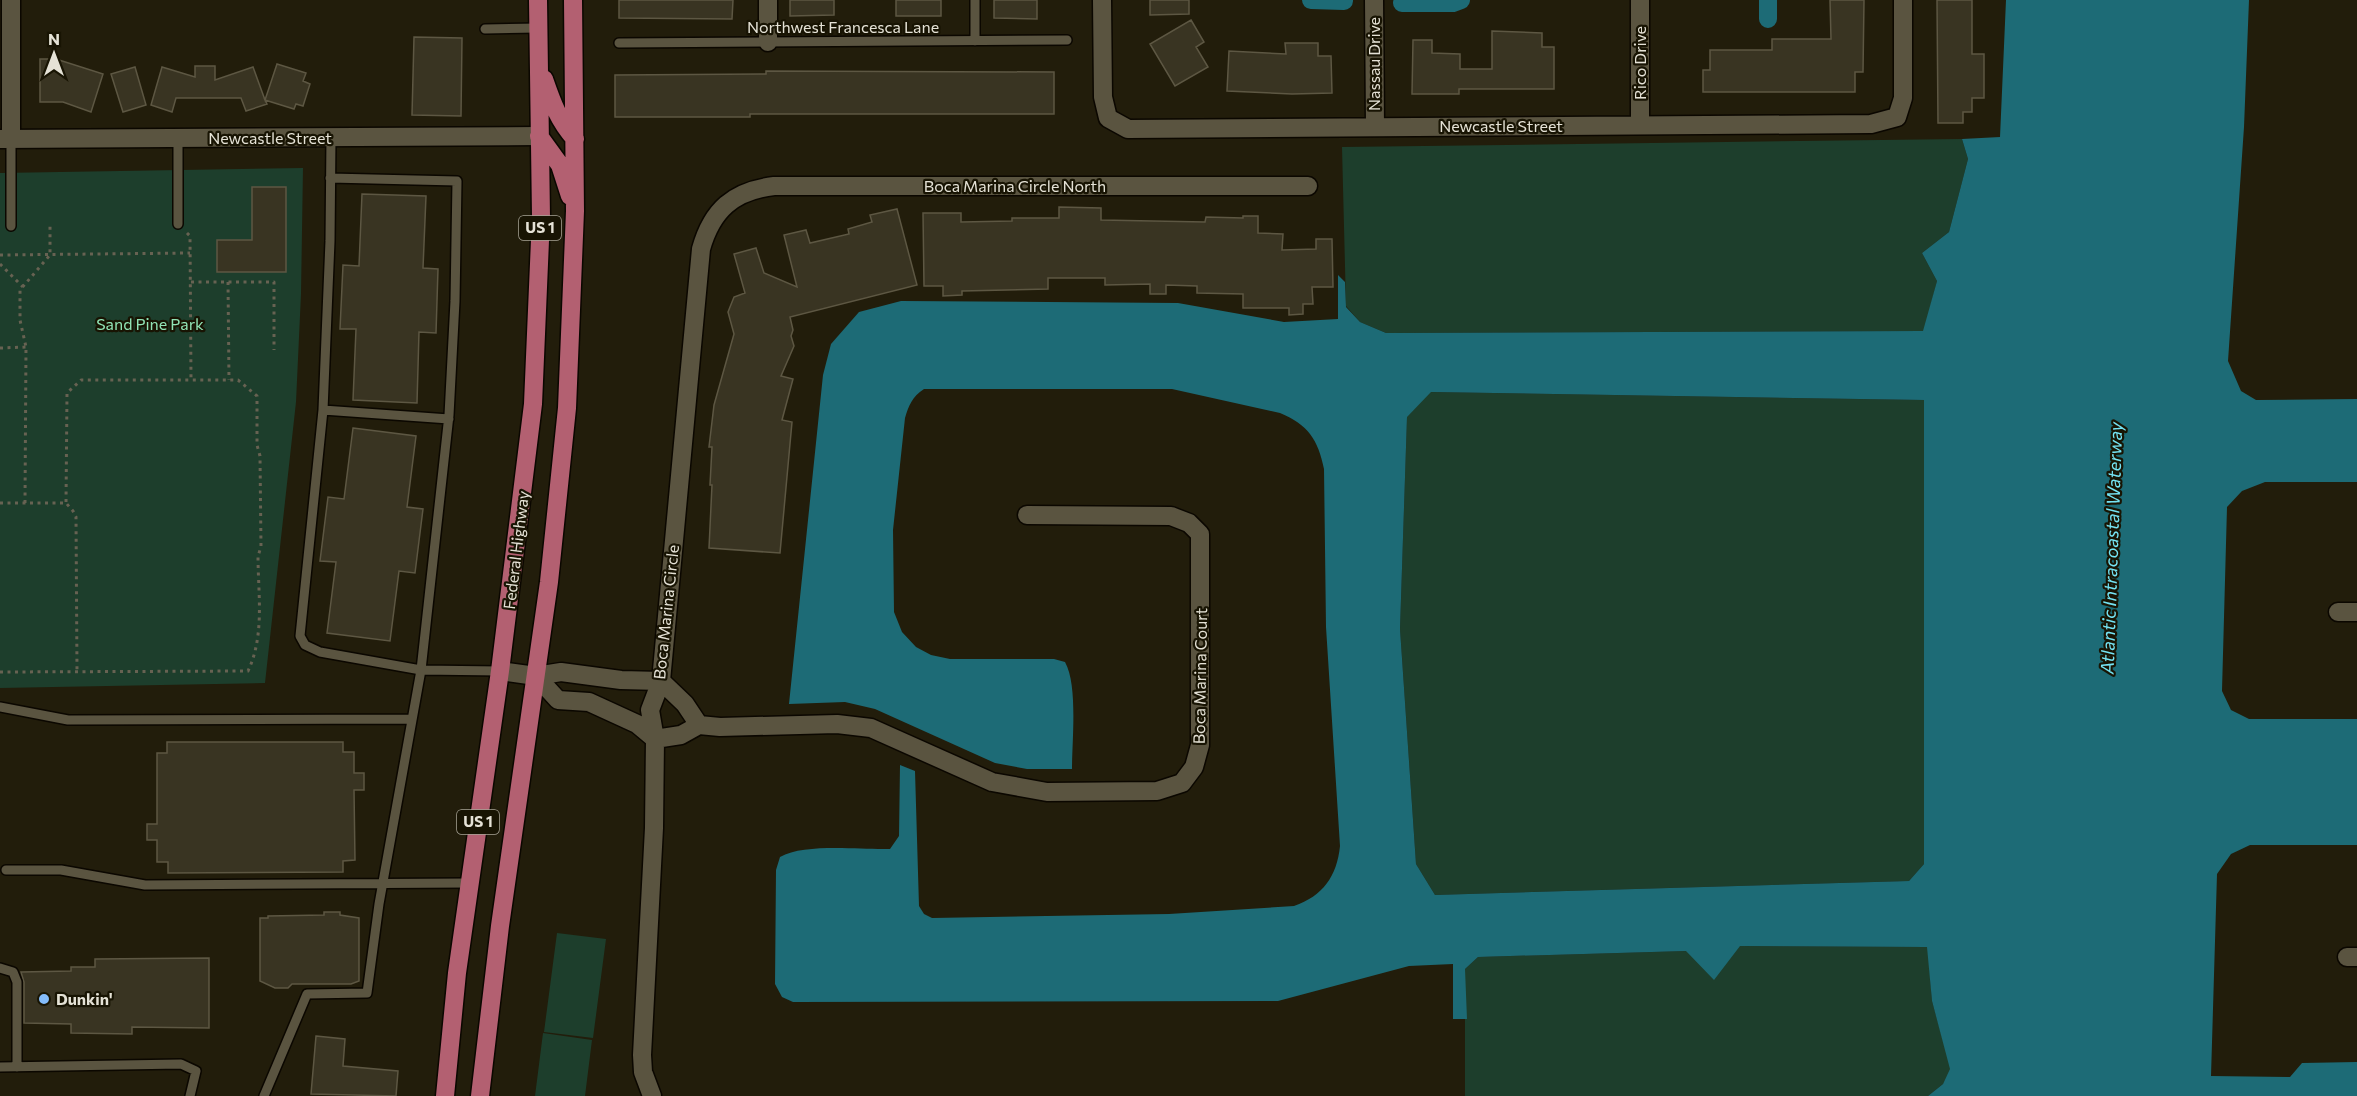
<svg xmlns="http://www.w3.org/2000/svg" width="2357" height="1096" font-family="Commissioner,sans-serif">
  <rect width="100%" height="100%" fill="#221d0b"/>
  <path fill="#1d3e2c" d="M1962,139l6,20 -19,73 -27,21 15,28 -13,50 -538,2 -26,-11 -14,-16 -4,-159z
    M303,168l-2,126 -5,108 -31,281 -265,5v-515z
    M1430,392l494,8v464l-15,17 -474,14 -19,-31 -16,-235 7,-213z
    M557,933l49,6 -13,99 -49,-6z
    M1739,946l189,1 4,54 19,68 -8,15 -15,12h-463v-127l13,-12 208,-6z
    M543,1033l49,7 -7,56h-50z"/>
  <path fill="#1d6b76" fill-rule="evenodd" d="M2006,0h243l-5,127 -16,234 13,30 15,9 101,-1v83h-92l-23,9 -15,16 -5,184 9,19 18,9h108v126h-107l-19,9 -14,20 -6,202 79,1 12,-14 55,-1v34h-429l15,-12 7,-15 -18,-68 -5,-54 -187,-1 -26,34 -28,-29 -208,6 -13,12 2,50h-14v-55l-44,2 -131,35 -485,1 -11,-5 -7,-13 1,-114 4,-13c25,-14 80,-7 110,-8l9,-13 1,-71 15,6 4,135 5,8 8,4 237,-4 125,-8c29,-10 43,-30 46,-60l-14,-219 -2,-158c-6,-30 -16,-44 -44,-56l-108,-24h-248c-12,8 -15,16 -19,29l-12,112 1,82 8,20 14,15 15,8 19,4h104l11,3c13,23 7,79 7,107h-45l-32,-6 -120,-54 -30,-7 -56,2 34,-329 8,-31 28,-32 42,-11 277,2 106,19 54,-3v-44l7,7 1,25 14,15 26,11 537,-2 14,-50 -15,-28 27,-21 19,-73 -6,-20 38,-2zM1431,392l493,8v464l-15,17 -474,14 -19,-31 -16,-235 7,-212z"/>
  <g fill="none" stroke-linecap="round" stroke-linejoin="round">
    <path stroke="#1d6b76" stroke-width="18" d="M1311,0l33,1
      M1402,3h51l8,-3
      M1768,19v-19"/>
  </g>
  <path fill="#393422" stroke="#5d5743" stroke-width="1.5" d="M619,0h114l-1,19 -113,-1z
    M790,0h44v15l-44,1z
    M896,0h45v16h-45z
    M994,0h43v19l-43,-1z
    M1150,0h39v14l-39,1z
    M1830,0h34l-1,72h-8v20h-152v-22h7v-20h62v-11h59z
    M1937,0h35v54h12v44h-12v14h-9v11h-25z
    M1191,20l13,22 -8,5 12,20 -33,19 -25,-42z
    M1492,31l50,2v14h12v42h-95v5h-47l1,-54h19v13l28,1v15h32z
    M414,37l48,1 -1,78 -49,-1z
    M1285,43h33v13h13l1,37 -40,1 -65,-3 2,-40 57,3z
    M40,59h16l47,15 -12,38 -28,-10h-23z
    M277,64l29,9 -3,8 7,3 -7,22 -7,-2 -2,5 -29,-9 2,4 -21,7 -5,-13h-65l-4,14 -21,-7 11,-38 33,10v-11h20v14l38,-13 12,33z
    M135,67l11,38 -23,7 -12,-38z
    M766,71l288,1v42h-304v3h-135v-42l151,-1z
    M252,187h34v85h-69v-32h35z
    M362,194l64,2 -3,72 15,1 -2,64 -17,-1 -2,71 -64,-3 3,-71h-16l3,-64 16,1z
    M1059,207l42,1v12l104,2 1,-5 37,1v-2h15v17l25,1 -1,16 34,-1v-10h16l1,48h-21l1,17h-10v10l-14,1v-7h-46v-14l-46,-1v-7l-31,-1v9h-16v-10l-45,1v-7h-57v11l-86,2v4l-19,1v-10h-19l-1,-73h38v9l51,-1v-3h47z
    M897,209l20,76 -127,32 3,13 -2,6 3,10 -13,30 12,3 -11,41 10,2 -12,131 -71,-5 3,-63h-2l2,-38h-3l5,-42 20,-71 -6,-22 6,-15 11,-4 -11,-39 22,-6 8,25 33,14 -13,-52 22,-5 4,13 39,-9 -1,-5 24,-7 -2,-7z
    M353,428l63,8 -9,71 16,2 -8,64 -16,-2 -9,70 -63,-8 9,-71 -16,-1 8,-64 16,2z
    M167,742h176v10h11v21h10v17h-10l1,70 -12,1v11l-175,1v-11h-11v-22h-10v-16h10v-71h10z
    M324,912h16v3l19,3v63l-8,3h-59l-4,4h-13l-15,-7v-63h8v-2l56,-1z
    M209,958v70l-77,-1v7l-61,-1v-9l-47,-1v-41l-3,-10 50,-1v-4h24v-8z
    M316,1036l29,3 -2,27 55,5 -2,25 -85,-2z"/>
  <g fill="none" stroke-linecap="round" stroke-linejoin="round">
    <defs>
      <path id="lane" d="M975,0v41
        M485,29l53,-1
        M619,43l448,-3
        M331,137l-1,104 -7,169 -23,226 5,9 15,7 101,18 79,1
        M11,139v87
        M178,139v85
        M323,410l126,9
        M0,707l68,13 343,-1
        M6,870h55l84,15 324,-2
        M0,968l13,4 4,10v85
        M0,1067l181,-3 15,7 -6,25
        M264,1096l43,-102 60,-1 12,-89 42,-234 28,-255 6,-114 2,-120 -127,-3"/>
      <path id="street" d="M11,0v139
        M768,0v42
        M1102,0l1,97 5,21 20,11 743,-5 26,-7 6,-19v-98
        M1374,0l1,127
        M1640,0v125
        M0,139l539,-3
        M2338,612h19
        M500,671l36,5 25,-4 60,8 40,1 24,23 14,21
        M536,676l22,24 31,2 48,22 18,15 26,-4 18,-10 21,2 117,-3 34,4 121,54 55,10 110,-1 25,-8 12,-16 6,-22v-211l-11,-11 -18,-7 -144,-1
        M2347,957h10
        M652,1096l-9,-24 -1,-17 12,-227 1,-89 -5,-29 11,-29 40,-432c11,-39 32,-58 73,-63h534"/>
      <path id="primary" d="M544,79c8,23 14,41 31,60
        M539,136l21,29 10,31
        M445,1096l12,-123 43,-302 33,-267 8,-187 -3,-217
        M480,1096l20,-170 49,-344 18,-174 8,-197 -2,-211"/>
    </defs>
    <use href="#lane" stroke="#0b0700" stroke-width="12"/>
    <use href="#street" stroke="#0b0700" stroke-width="21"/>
    <use href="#primary" stroke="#0b0700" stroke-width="21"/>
    <path stroke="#676252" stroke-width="3" stroke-dasharray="3 4.5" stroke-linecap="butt" d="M187,233l3,3 1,144
      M0,255l190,-2
      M0,264l23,23
      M191,282h83v68
      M228,282l1,98
      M0,348l26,-1
      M0,503h66l7,8 3,6 1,154
      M25,503l1,-156 -6,-27v-30l30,-35v-29
      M0,672l248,-1c17,-36 10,-77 10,-115l3,-9 -1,-91 -3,-11v-49l-19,-16h-157l-14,13 -1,110"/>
    <use href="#lane" stroke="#5a5440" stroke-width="9"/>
    <use href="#street" stroke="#5a5440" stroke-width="18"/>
    <use href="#primary" stroke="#b36071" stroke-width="18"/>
  </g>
  <circle fill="#84bcfb" stroke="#181403" stroke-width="2" cx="44" cy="999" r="6"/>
  <g text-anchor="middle" stroke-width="4.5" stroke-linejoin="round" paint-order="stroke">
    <g fill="#181403" stroke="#a8a497" stroke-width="1.5">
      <rect x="519" y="216" width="42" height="24" rx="4.5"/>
      <rect x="457" y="810" width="42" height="24" rx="4.5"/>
    </g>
    <g font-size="15" font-weight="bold" fill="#e5e2d6">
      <text x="540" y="233">US 1</text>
      <text x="478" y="827">US 1</text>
    </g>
    <g font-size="16" fill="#e5e2d6" stroke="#181403">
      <text x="843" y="33">Northwest Francesca Lane</text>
      <text transform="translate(1640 63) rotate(-90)" y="6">Rico Drive</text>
      <text transform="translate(1374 64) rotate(-90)" y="6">Nassau Drive</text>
      <text x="1501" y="132">Newcastle Street</text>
      <text x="270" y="144">Newcastle Street</text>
      <text x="1015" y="192">Boca Marina Circle North</text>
      <text transform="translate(516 550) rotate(-83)" y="6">Federal Highway</text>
      <text transform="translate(666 612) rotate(-84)" y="6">Boca Marina Circle</text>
      <text transform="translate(1200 676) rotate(-89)" y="6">Boca Marina Court</text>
    </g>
    <g font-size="16" fill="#91e4b6" stroke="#181403">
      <text x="150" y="330">Sand Pine Park</text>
    </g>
    <g font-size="16" font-weight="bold" fill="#e5e2d6" stroke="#181403" text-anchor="start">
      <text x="56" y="1005">Dunkin'</text>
    </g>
    <g font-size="18" font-style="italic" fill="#75e4f4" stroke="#181403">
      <text transform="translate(2112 548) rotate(-88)" y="6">Atlantic Intracoastal Waterway</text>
    </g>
  </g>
  <g transform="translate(54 54)" stroke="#181403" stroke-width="4.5" paint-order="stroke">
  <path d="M0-4.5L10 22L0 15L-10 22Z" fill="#e5e2d6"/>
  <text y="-9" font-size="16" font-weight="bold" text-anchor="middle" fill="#e5e2d6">N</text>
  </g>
</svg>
